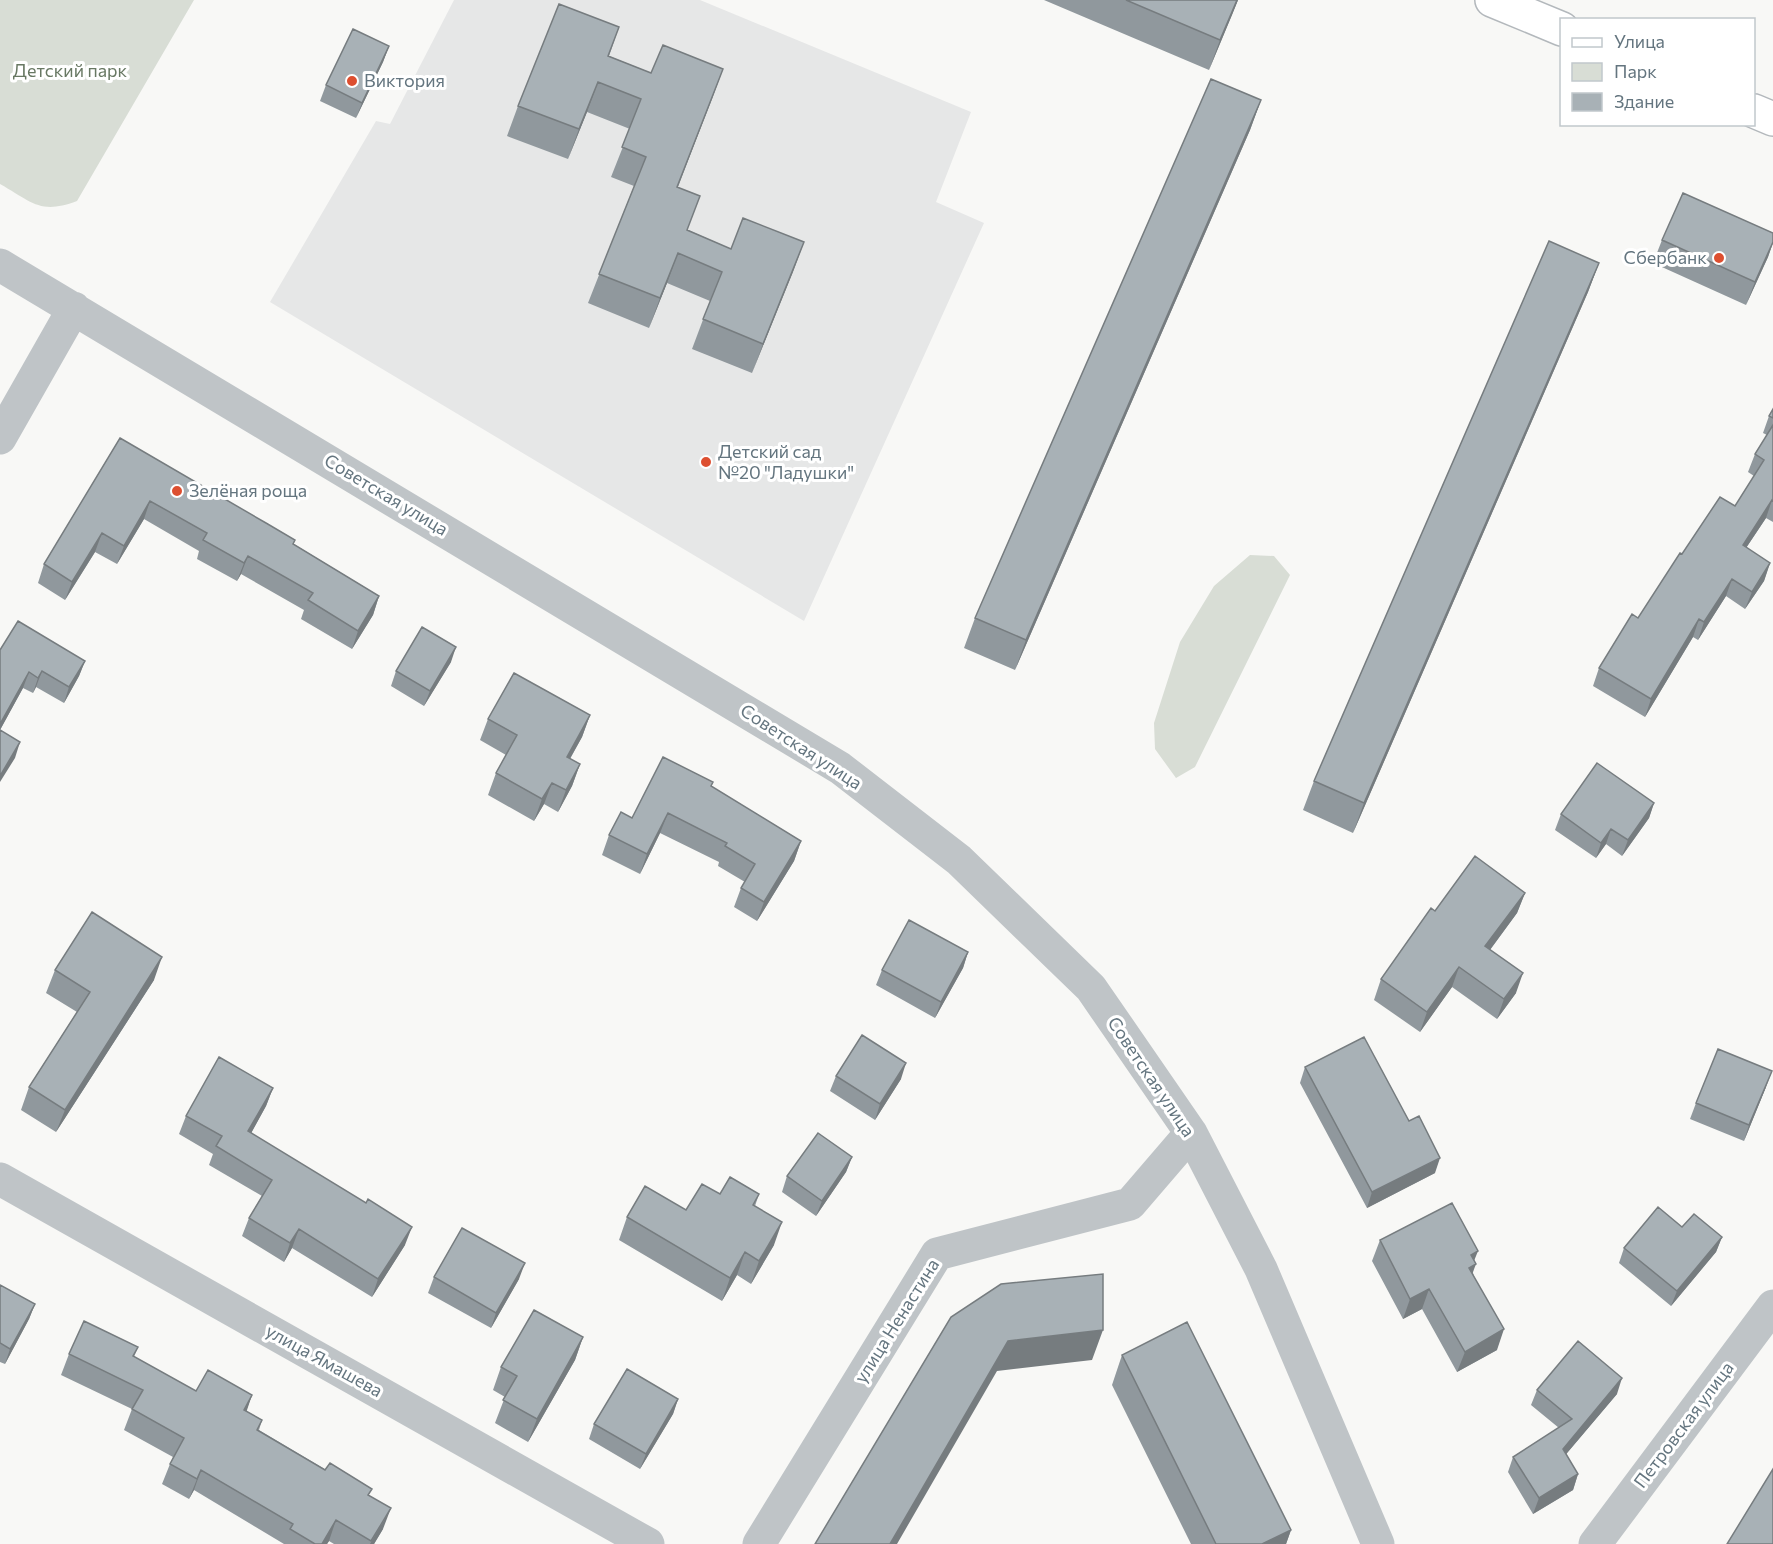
<svg xmlns="http://www.w3.org/2000/svg" width="1773" height="1544" font-family="Commissioner,sans-serif">
  <rect width="100%" height="100%" fill="#f8f8f6"/>
  <path fill="#e6e7e7" d="M454,0h246l271,112 -35,90 48,21 -180,398 -534,-319 106,-181 14,3z"/>
  <path fill="#d8ddd5" d="M0,0h194l-117,201c-37,14 -45,1 -77,-17z
    M1250,555l24,1 16,19 -95,192 -19,11 -21,-29 -1,-26 26,-81 34,-56z"/>
  <g fill="none" stroke-linecap="round" stroke-linejoin="round">
    <defs>
      <path id="primary" d="M1492,0l70,29
        M1754,111l19,8"/>
    </defs>
    <use href="#primary" stroke="#b3b8bc" stroke-width="36"/>
    <path stroke="#bfc4c7" stroke-width="33" d="M0,265l840,503 119,92 132,128 100,145 70,136 117,275
      M0,438l74,-130
      M0,1179l648,365
      M759,1544l178,-290 193,-50 61,-71
      M1595,1544l178,-238"/>
    <use href="#primary" stroke="#fff" stroke-width="33"/>
  </g>
  <path fill="#90989d" d="M1044,0h194l-29,70z
    M619,27l-10,29 42,17 72,-4 -45,118 10,43 43,19 73,-7 -52,131 -60,-24 18,-48 -43,-18 -18,45 -61,-25 46,-117 -23,-9 19,-48 -43,-17 -19,47 -61,-23 11,-30z
    M389,46l-6,16 -27,56 -36,-17 6,-16z
    M1261,100l-11,30 -235,540 -51,-22 11,-30z
    M1773,233v10l-5,14 -22,48 -93,-42 9,-23z
    M1599,263l-11,29 -235,541 -50,-23 11,-29z
    M1773,409v113l-7,-4 -20,30 24,15 -6,18 -19,28 -19,-13 -28,44 -5,-3 -48,80 -52,-31 6,-18 39,-50 44,-64 53,-48 19,-30 -6,-4 7,-18 12,-19 -4,-2 6,-17z
    M120,438l259,158 -6,19 -21,34 -51,-30 3,-9 -63,-36 -4,7 -40,-22 2,-8 -55,-32 -27,45 -22,-12 -30,48 -27,-17 6,-19z
    M0,650l85,11 -6,15 -15,27 -28,-16 -3,6 -10,-5 -23,42z
    M451,662l-27,44 -33,-20 5,-15z
    M590,715l-8,22 -12,22 10,5 -8,22 -14,26 -14,-8 -10,17 -46,-26 8,-22 10,-18 -26,-15 8,-21z
    M713,782l-2,4 90,55 -7,20 -37,60 -23,-14 7,-19 4,-6 -27,-16 1,-4 -59,-29 -20,41 -38,-19 7,-20 23,-17z
    M1654,803l-5,15 -27,38 -16,-12 -10,14 -41,-28 6,-16z
    M1525,893l-8,20 -27,37 26,43 -19,26 -45,-32 -32,45 -46,-32 7,-21 54,-68z
    M968,952l-5,16 -28,50 -59,-33 6,-15z
    M55,970l99,10 -98,152 -35,-22 8,-23 48,-75 -31,-19z
    M1305,1067l130,106 -68,35 -67,-125z
    M836,1076l65,3 -26,41 -45,-29z
    M1766,1087l-22,54 -54,-22 6,-16z
    M273,1088l-7,18 -15,27 154,112 -33,52 -80,-49 -8,14 -42,-26 7,-18 13,-22 -53,-31 4,-11 -34,-20 7,-18z
    M852,1157l-6,15 -30,44 -34,-24 5,-16z
    M720,1194h39l-4,12 19,39 -23,39 -14,-9 -15,26 -103,-61 8,-23 59,-7z
    M1682,1227l40,10 -6,15 -45,54 -52,-43 5,-15z
    M1380,1240l94,21 -1,12 24,77 -40,22 -35,-63 -19,10 -31,-58z
    M434,1277l85,2 -28,49 -63,-35z
    M0,1285l35,19 -6,15 -24,45 -5,-2z
    M583,1337l-8,23 -47,82 -33,-19 10,-26 -12,-7 8,-23z
    M138,1347l-4,10 62,34 56,4 -6,16 16,9 -3,10 111,66 13,33 -9,15h-40l-5,-3 -2,3h-43l-90,-54 -5,9 -27,-15 8,-20 3,-7 -49,-27 8,-21 -71,-34 8,-21z
    M1122,1355l169,175 -5,14h-95l-79,-159z
    M1537,1390l80,4 -51,60 12,20 -5,16 -40,24 -25,-42 5,-15 46,-29 -28,-23z
    M678,1399l-5,15 -33,55 -51,-30 5,-15z"/>
  <path fill="#767c7f" d="M1237,0h1l-6,15 -23,55 11,-30z
    M389,46l-6,16 -27,56 6,-15z
    M723,69l-11,30 -46,117 11,-29z
    M598,82l-11,30 -19,47 11,-30z
    M1261,100l-11,30 -235,540 11,-30z
    M804,242l-11,30 -41,101 11,-29z
    M1773,242l-5,15 -22,48 9,-23z
    M678,253l-11,30 -18,45 11,-30z
    M1599,263l-11,29 -235,541 11,-30z
    M1772,500l-6,18 -30,45 7,-18z
    M150,501l-6,18 -27,45 7,-18z
    M102,533l-7,19 -30,48 7,-18z
    M248,556l-7,18 -4,7 7,-18z
    M1770,563l-6,18 -19,28 7,-17z
    M1732,579l-6,17 -28,44 6,-18z
    M379,596l-6,19 -21,34 6,-18z
    M1699,619l-6,18 -48,80 6,-18z
    M456,647l-5,15 -27,44 6,-15z
    M85,661l-6,15 -15,27 5,-16z
    M42,671l-6,16 -3,6 5,-15z
    M29,672l-6,16 -23,42v-6z
    M590,715l-8,22 -23,41 8,-21z
    M20,742l-5,16 -15,24v-6z
    M580,764l-8,22 -14,26 8,-22z
    M552,783l-8,21 -10,17 8,-22z
    M1654,803l-5,15 -27,38 6,-16z
    M668,813l-8,20 -20,41 7,-20z
    M1611,829l-5,15 -10,14 5,-15z
    M801,841l-7,20 -37,60 7,-19z
    M1525,893l-8,20 -39,53 7,-20z
    M968,952l-5,16 -28,50 6,-16z
    M162,957l-8,23 -98,152 9,-22z
    M1459,967l-7,20 -32,45 7,-20z
    M1523,973l-7,20 -19,26 7,-20z
    M906,1063l-5,16 -26,41 5,-16z
    M1772,1071l-6,16 -22,54 5,-16z
    M273,1088l-7,18 -24,44 6,-19z
    M852,1157l-6,15 -30,44 6,-15z
    M1440,1158l-5,15 -68,35 5,-16z
    M782,1222l-8,23 -23,39 8,-23z
    M412,1227l-7,18 -33,52 6,-18z
    M299,1229l-7,19 -8,14 6,-19z
    M1722,1237l-6,15 -45,54 6,-15z
    M1478,1251l-6,15 4,-2 -8,21 3,-30z
    M745,1252l-8,23 -15,26 8,-23z
    M525,1263l-6,16 -28,49 5,-15z
    M1429,1289l-7,20 -19,10 7,-20z
    M35,1304l-6,15 -24,45 5,-15z
    M1504,1329l-7,21 -40,22 8,-20z
    M1103,1330l-11,30 -95,11 -100,173h-7l118,-203z
    M583,1337l-8,23 -47,82 9,-23z
    M1622,1378l-5,16 -60,71 6,-16z
    M252,1395l-7,21 -1,-6z
    M678,1399l-5,15 -33,55 6,-15z
    M201,1470l-7,20 -5,9 8,-20z
    M1578,1474l-5,16 -40,24 6,-16z
    M391,1508l-8,21 -9,15h-4z
    M336,1520l-7,21 -2,3h-5z
    M1291,1530l-5,14h-24z"/>
  <path fill="#a8b1b6" stroke="#767c7f" stroke-width="1.5" d="M1126,0h111l-17,40z
    M559,4l60,23 -11,29 43,17 12,-28 60,24 -46,118 23,9 -13,34 44,19 12,-31 61,24 -41,102 -60,-25 19,-47 -44,-19 -18,45 -61,-24 47,-117 -24,-10 19,-48 -43,-17 -19,47 -61,-23z
    M353,29l36,17 -27,57 -36,-18z
    M1211,79l50,21 -235,540 -51,-22z
    M1683,193l90,40v9l-18,40 -93,-42z
    M1549,241l50,22 -235,540 -50,-22z
    M1773,409v9l-4,-2z
    M1773,425v76l-1,-1 -29,45 27,18 -18,29 -20,-13 -28,43 -5,-3 -48,80 -52,-31 33,-54 6,4 42,-65 2,1 38,-57 15,9 29,-46 -9,-6z
    M120,438l146,85 29,17 -2,4 86,52 -21,35 -50,-31 5,-7 -65,-37 -4,7 -41,-23 4,-7 -57,-32 -26,45 -22,-13 -30,49 -28,-18z
    M18,621l67,40 -16,26 -27,-16 -4,7 -9,-6 -29,52v-74z
    M422,627l34,20 -26,44 -34,-20z
    M514,673l76,42 -23,42 13,7 -14,26 -14,-7 -10,16 -46,-26 21,-38 -29,-16z
    M0,730l20,12 -20,34z
    M663,757l50,25 -2,4 90,55 -37,61 -23,-14 14,-24 -30,-18 2,-3 -59,-30 -21,41 -38,-19 12,-23 11,6z
    M1597,763l57,40 -26,37 -17,-11 -10,14 -40,-29z
    M1475,856l50,37 -40,53 38,27 -19,26 -45,-32 -32,45 -46,-33 50,-71 4,3z
    M92,912l70,45 -97,153 -36,-23 61,-95 -35,-22z
    M909,920l59,32 -27,50 -59,-32z
    M862,1035l44,28 -26,41 -44,-28z
    M1364,1037l45,84 10,-5 21,42 -68,34 -67,-125z
    M1718,1049l54,22 -23,54 -53,-22z
    M219,1057l54,31 -25,43 118,72 2,-4 44,28 -34,52 -79,-50 -9,14 -41,-25 23,-38 -56,-34 6,-10 -36,-20z
    M818,1133l34,24 -30,44 -35,-25z
    M730,1177l29,17 -6,11 29,17 -23,39 -14,-9 -15,26 -103,-61 18,-31 41,24 16,-26 18,10z
    M1452,1203l26,48 -7,4 5,9 -7,4 35,61 -39,23 -36,-63 -19,10 -30,-59z
    M1658,1207l24,20 12,-13 28,23 -45,54 -53,-43z
    M462,1228l63,35 -29,50 -62,-36z
    M1103,1274v56l-95,11 -118,203h-75l136,-227 50,-33z
    M0,1285l35,19 -25,45 -10,-6z
    M534,1310l49,27 -46,82 -34,-19 14,-24 -16,-9z
    M84,1321l54,26 -5,9 63,35 12,-21 44,25 -8,15 18,10 -5,10 68,40 5,-7 42,26 -4,6 23,13 -20,33 -35,-21 -14,24h-7l-25,-15 3,-5 -92,-54 -4,9 -27,-15 14,-26 -52,-29 11,-19 -74,-36z
    M1187,1322l104,208 -29,14h-46l-94,-189z
    M1578,1341l44,37 -59,71 15,25 -39,24 -26,-41 59,-38 -35,-29z
    M627,1369l51,30 -32,55 -52,-30z
    M1773,1469v75h-46z"/>
  <g fill="#dd4f30" stroke="#fff" stroke-width="2">
    <circle cx="352" cy="81" r="6"/>
    <circle cx="1719" cy="258" r="6"/>
    <circle cx="706" cy="462" r="6"/>
    <circle cx="177" cy="491" r="6"/>
  </g>
  <g text-anchor="middle" stroke-width="6" stroke-linejoin="round" paint-order="stroke">
    <g font-size="18" fill="#687863" stroke="#fff">
      <text x="70" y="77">Детский парк</text>
    </g>
    <g font-size="18" fill="#64757f" stroke="#fff" text-anchor="start">
      <text x="364" y="87">Виктория</text>
      <text x="1707" y="264" text-anchor="end">Сбербанк</text>
      <text x="718" y="458">Детский сад<tspan x="718" dy="21">№20 "Ладушки"</tspan></text>
      <text x="189" y="497">Зелёная роща</text>
    </g>
    <g font-size="18" fill="#64757f" stroke="#fff">
      <text transform="translate(386 495) rotate(31)" y="6">Советская улица</text>
      <text transform="translate(801 747) rotate(33)" y="6">Советская улица</text>
      <text transform="translate(1151 1077) rotate(56)" y="6">Советская улица</text>
      <text transform="translate(897 1321) rotate(-58)" y="6">улица Ненастина</text>
      <text transform="translate(324 1361) rotate(29)" y="6">улица Ямашева</text>
      <text transform="translate(1684 1425) rotate(-53)" y="6">Петровская улица</text>
    </g>
  </g>
  <rect x="1560" y="18" width="195" height="108" fill="#ffffff" stroke="#c1c8cc" stroke-width="1.5"/>
  <rect x="1572" y="38" width="30" height="9" fill="#ffffff" stroke="#c1c8cc" stroke-width="1.5"/>
  <text x="1614" y="48" font-size="18" fill="#64757f">Улица</text>
  <rect x="1572" y="63" width="30" height="18" fill="#d8ddd5" stroke="#c1c8cc" stroke-width="1.5"/>
  <text x="1614" y="78" font-size="18" fill="#64757f">Парк</text>
  <rect x="1572" y="93" width="30" height="18" fill="#a8b1b6" stroke="#c1c8cc" stroke-width="1.5"/>
  <text x="1614" y="108" font-size="18" fill="#64757f">Здание</text>
</svg>
